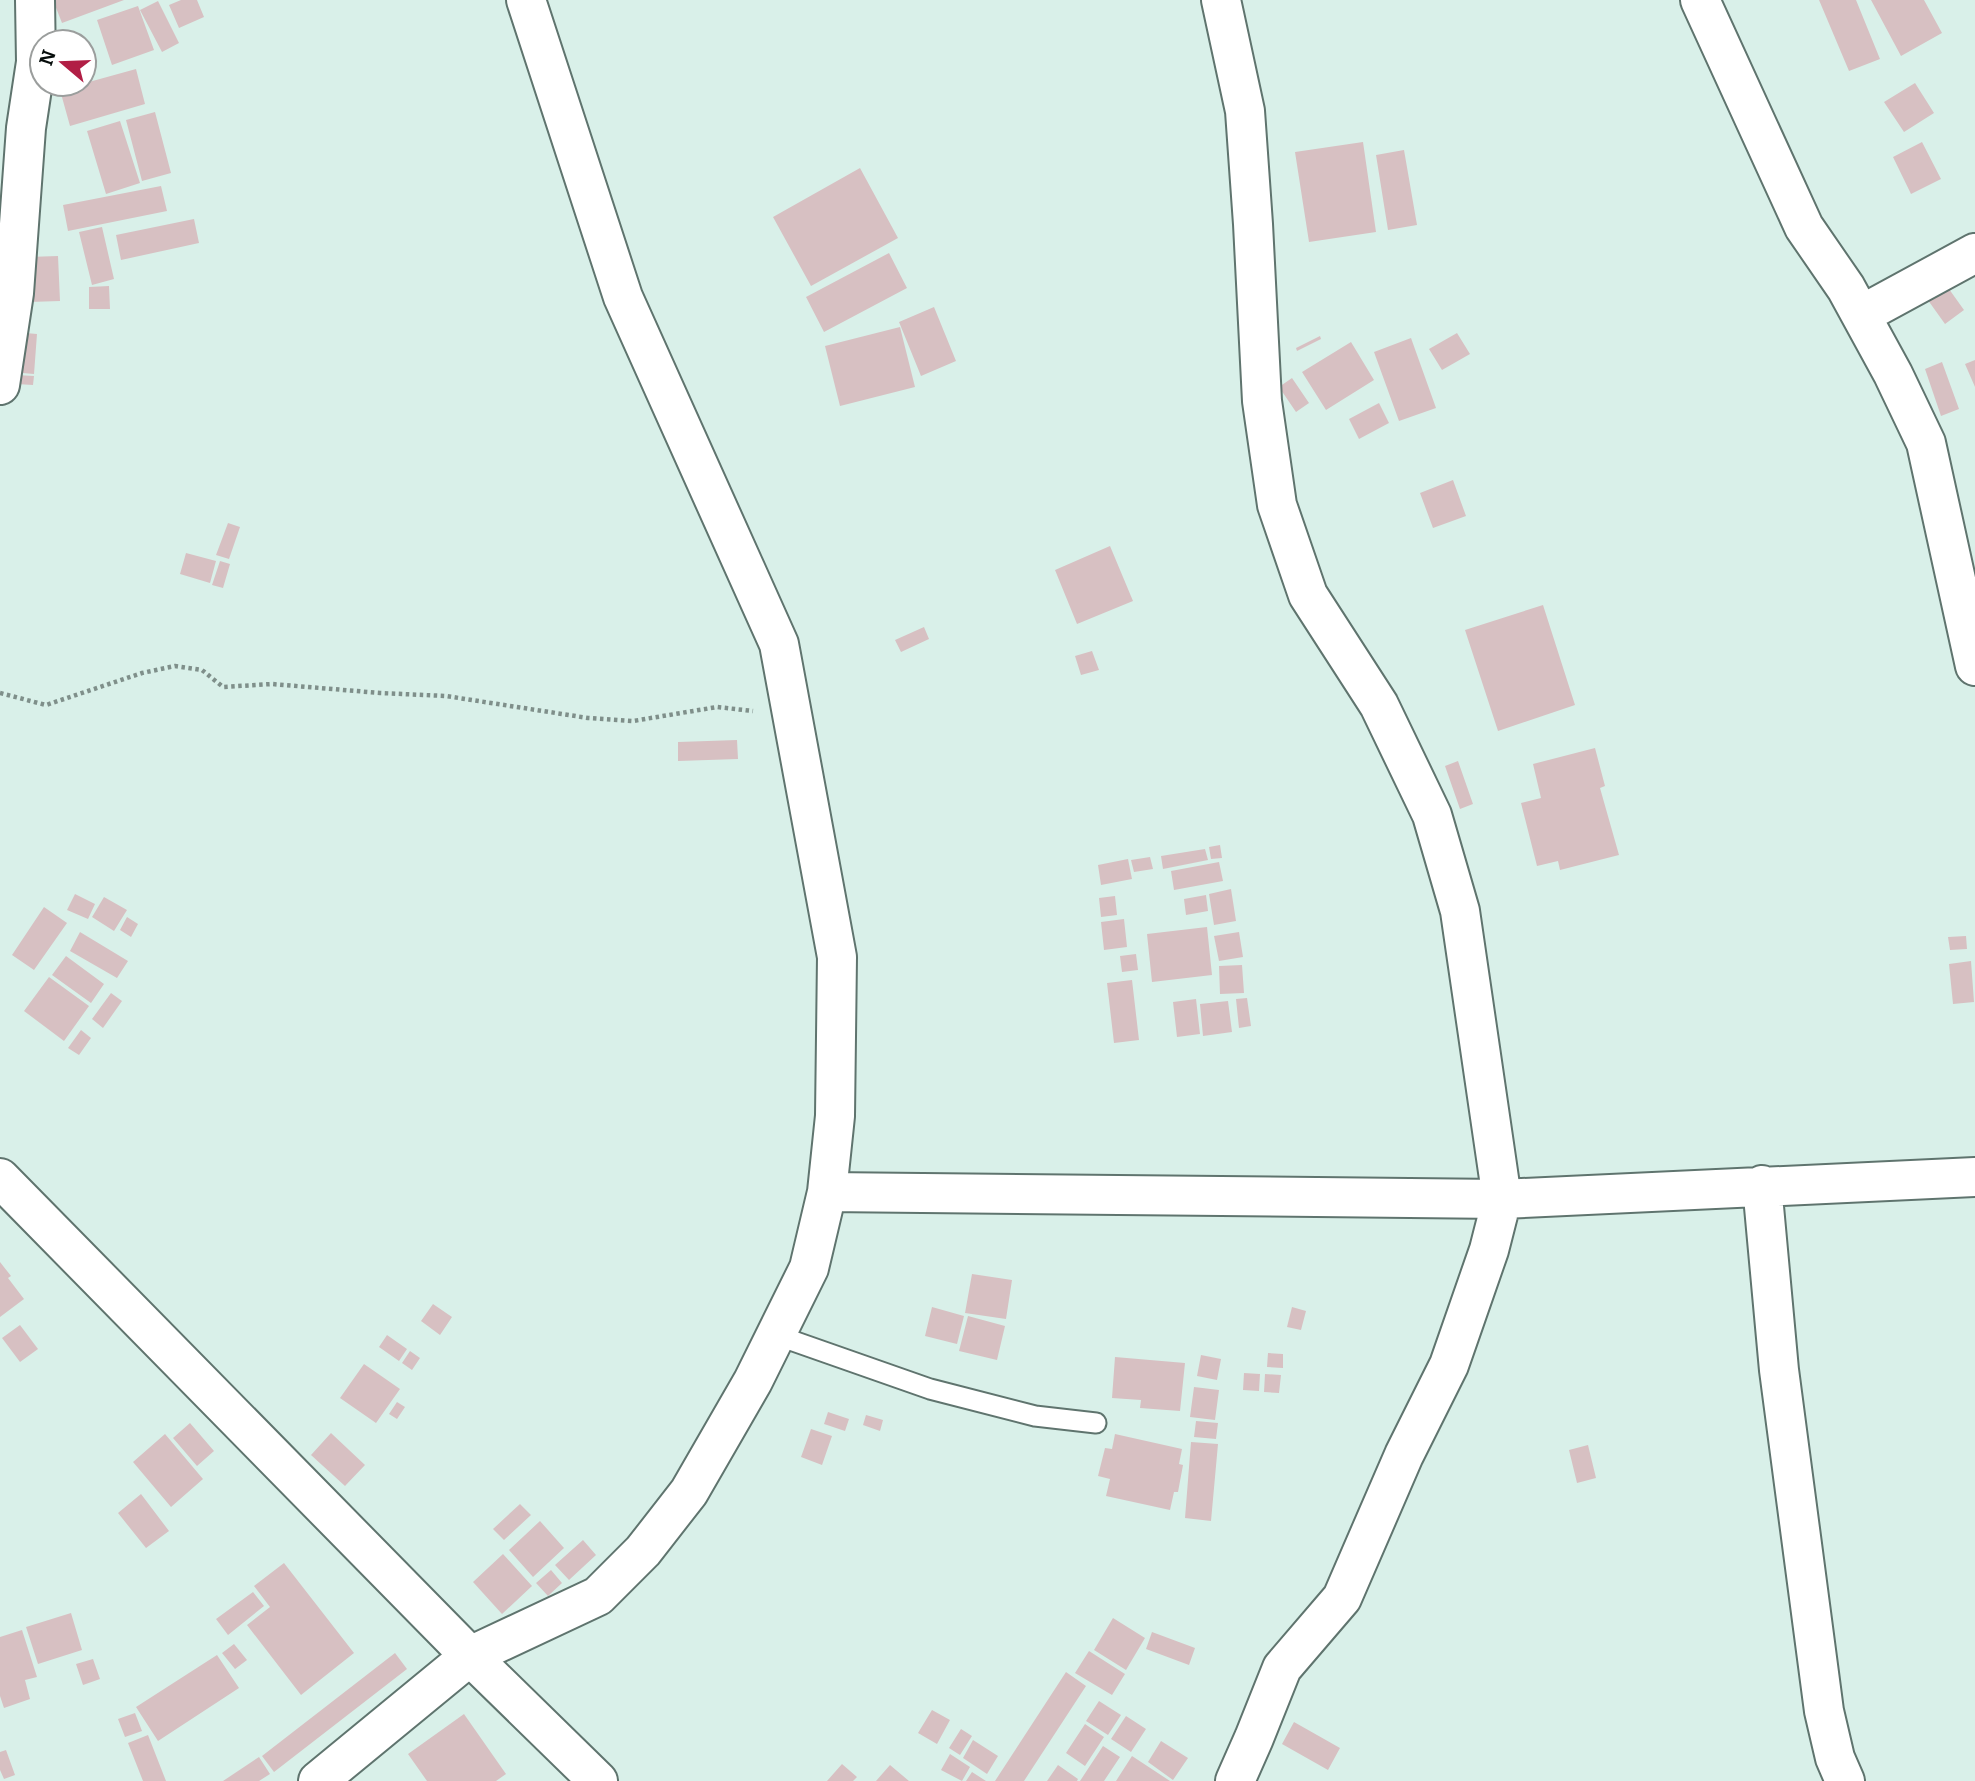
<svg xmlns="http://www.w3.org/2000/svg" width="1975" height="1781" font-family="Bitter,serif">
  <rect width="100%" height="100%" fill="#d9f0e9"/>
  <path fill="#d7c0c2" d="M53,0h71l-62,23z
    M181,0h16l7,17 -25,11 -10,-23z
    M1819,0h37l24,59 -31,12z
    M1871,0h53l18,33 -41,23z
    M158,1l21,42 -17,9 -22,-42z
    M138,6l16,44 -42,15 -15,-45z
    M136,69l9,35 -75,22 -10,-36z
    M1915,83l19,30 -30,19 -20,-30z
    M155,112l16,61 -29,8 -16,-61z
    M120,121l20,62 -34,11 -19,-63z
    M1363,142l13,90 -67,10 -14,-90z
    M1922,142l19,37 -30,15 -18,-37z
    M1404,150l13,75 -29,5 -12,-75z
    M860,168l38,70 -87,48 -38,-69z
    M161,186l6,25 -99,20 -5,-26z
    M194,219l5,24 -78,17 -5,-25z
    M102,227l12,52 -22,6 -13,-53z
    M889,253l18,35 -83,44 -18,-35z
    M58,256l2,45 -31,1 -1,-45z
    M1944,282l20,28 -19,14 -20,-28z
    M109,286l1,23h-21v-22z
    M934,307l22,54 -35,15 -22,-54z
    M900,327l15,60 -75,19 -15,-60z
    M14,332l23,2 -3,40 -23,-2z
    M1457,333l13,21 -28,16 -13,-21z
    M1320,336l1,3 -24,12 -1,-3z
    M1411,338l25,70 -37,13 -25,-69z
    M1351,342l23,38 -48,30 -24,-38z
    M1975,360v27l-10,-23z
    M1942,362l17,47 -18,7 -16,-47z
    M16,375l18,1 -1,9 -17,-1z
    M1292,378l17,25 -13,9 -17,-25z
    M1379,403l10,20 -30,16 -10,-20z
    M1453,480l13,36 -33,12 -13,-35z
    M228,523l12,4 -11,32 -13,-4z
    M1110,546l23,55 -56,23 -22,-54z
    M186,553l30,8 -6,22 -30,-9z
    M220,561l10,3 -7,24 -11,-3z
    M1543,605l32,100 -77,26 -33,-101z
    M924,627l5,12 -28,13 -6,-12z
    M1092,651l7,19 -18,5 -6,-19z
    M737,740l1,19 -60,2v-19z
    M1595,748l10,38 -5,2 19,67 -59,15 -2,-9 -21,5 -16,-63 20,-5 -8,-34z
    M1458,761l15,43 -13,5 -15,-43z
    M1220,845l2,13 -11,1 -2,-12z
    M1205,849l3,11 -45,9 -2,-13z
    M1150,857l3,12 -19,3 -3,-12z
    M1128,859l4,20 -31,6 -3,-20z
    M1219,862l4,19 -49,9 -3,-19z
    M1231,889l5,32 -22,4 -5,-31z
    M75,894l20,10 -7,15 -21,-9z
    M1206,895l2,16 -22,4 -2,-16z
    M1115,896l2,19 -16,2 -2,-19z
    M104,897l23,13 -13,21 -22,-14z
    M44,907l23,16 -33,47 -22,-15z
    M127,917l11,7 -7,13 -11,-7z
    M1124,919l3,28 -23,3 -3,-28z
    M1207,927l5,48 -60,7 -5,-48z
    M80,932l48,29 -11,17 -47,-27z
    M1239,932l4,25 -24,4 -5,-25z
    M1966,936l1,13 -17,1 -2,-13z
    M1136,954l2,16 -16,2 -2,-16z
    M66,956l38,28 -13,19 -39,-28z
    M1971,961l3,41 -21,2 -4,-40z
    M1242,965l2,28 -24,1 -1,-28z
    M49,977l40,29 -25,35 -40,-30z
    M1132,980l7,60 -25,3 -7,-60z
    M111,993l11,8 -19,27 -11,-9z
    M1247,998l4,28 -12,2 -3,-29z
    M1196,999l4,35 -23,3 -4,-35z
    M1228,1001l4,31 -29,4 -3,-32z
    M81,1030l10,8 -12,17 -11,-7z
    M0,1262l11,14 -3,2 16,21 -24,18z
    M972,1274l40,6 -6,39 -41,-6z
    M433,1304l19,13 -12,18 -19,-14z
    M932,1307l32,9 -7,28 -32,-8z
    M1292,1307l14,4 -5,19 -14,-3z
    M968,1316l37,10 -8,34 -38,-9z
    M20,1325l18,24 -18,13 -18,-24z
    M387,1335l20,14 -8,12 -20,-14z
    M410,1351l10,7 -8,12 -10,-7z
    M1268,1353l15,1v14l-16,-1z
    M1201,1355l20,4 -4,21 -20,-4z
    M1115,1357l70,6 -5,48 -40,-3 1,-8 -29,-2z
    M364,1364l36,25 -24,34 -36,-25z
    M1244,1373l16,1 -1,17 -16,-1z
    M1265,1374l16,1 -2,18 -15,-1z
    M1194,1387l25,3 -4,30 -25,-3z
    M397,1402l8,5 -8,12 -8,-5z
    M828,1412l21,7 -4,12 -21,-7z
    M866,1415l17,5 -3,11 -17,-6z
    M1196,1421l22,2 -2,16 -22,-2z
    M190,1423l24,28 -17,15 -24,-28z
    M811,1429l21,7 -10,29 -21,-8z
    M331,1433l34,32 -20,21 -34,-31z
    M165,1434l38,45 -32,28 -38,-45z
    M1115,1434l67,15 -3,15 4,1 -5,27h-4l-4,18 -64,-14 4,-17 -12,-3 7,-28 7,1z
    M1191,1442l27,2 -7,77 -26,-3z
    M1588,1445l8,33 -19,5 -8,-33z
    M141,1494l28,37 -23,17 -28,-35z
    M520,1504l11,11 -27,25 -11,-11z
    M540,1521l24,27 -31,29 -24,-27z
    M583,1540l13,15 -27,25 -14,-15z
    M503,1554l29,32 -30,28 -29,-32z
    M284,1563l70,90 -53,42 -54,-70 23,-18 -16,-21z
    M551,1570l11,13 -14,13 -12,-13z
    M253,1592l11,14 -36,29 -12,-16z
    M71,1613l11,37 -44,14 -12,-37z
    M1113,1618l32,20 -19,32 -32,-20z
    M22,1630l15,47 -12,3 5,19 -26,9 -4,-12v-59z
    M1152,1632l43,16 -6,17 -43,-16z
    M234,1644l13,16 -12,9 -13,-16z
    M1089,1651l36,23 -13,21 -37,-22z
    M395,1653l12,16 -133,103 -12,-16z
    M217,1655l22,33 -81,53 -22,-34z
    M93,1659l7,20 -17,6 -7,-21z
    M1066,1672l20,14 -62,95h-29z
    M1099,1701l22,14 -13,20 -22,-14z
    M932,1710l18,10 -13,24 -19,-11z
    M135,1713l7,18 -17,6 -7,-18z
    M464,1714l42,60 -10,7h-69l-19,-27z
    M1126,1716l20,13 -15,23 -20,-13z
    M1294,1722l46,26 -12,22 -46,-26z
    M1085,1724l19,13 -19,29 -19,-13z
    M961,1729l11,7 -12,19 -11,-7z
    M148,1735l18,46h-23l-15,-38z
    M973,1740l25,16 -11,18 -24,-16z
    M1161,1741l27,17 -15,22 -25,-18z
    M1103,1746l17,11 -16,24h-24z
    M6,1750l9,25 -11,4 -4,-9v-18z
    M950,1754l20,13 -8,14 -21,-11z
    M1132,1756l38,25h-54z
    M259,1757l11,17 -11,7h-36z
    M842,1764l15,13 -4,4h-26z
    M890,1765l19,16h-33z
    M1058,1765l20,14 -1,2h-30z
    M972,1772l14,9h-20z"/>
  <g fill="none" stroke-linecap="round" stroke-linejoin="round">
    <defs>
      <path id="service" d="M776,1335l154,54 105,27 61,7"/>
      <path id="minor" d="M1221,0l24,111 8,113 9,177 15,104 31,90 71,110 53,110 28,96 42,288 -13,51 -40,115 -45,90 -62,143 -60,70 -28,70 -19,43
        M1700,0l104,227 42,61 47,86 33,69 49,223
        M1861,315l114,-62
        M0,385l14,-92 12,-165 10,-66 -1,-62
        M1762,1185l17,185 45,341 11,47 10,23
        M827,1192l675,7 473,-22
        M318,1781l152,-125 128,-60 45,-45 46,-59 64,-111 56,-113 18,-76 8,-76 2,-159 -58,-313 -156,-347 -97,-297"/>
      <path id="tertiary" d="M0,1178l470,478 128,125"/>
    </defs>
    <use href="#service" stroke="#5f746e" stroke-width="23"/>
    <use href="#minor" stroke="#5f746e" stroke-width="42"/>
    <use href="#tertiary" stroke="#5f746e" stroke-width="42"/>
    <path stroke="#7f8f8a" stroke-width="4.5" stroke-dasharray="3.5 3.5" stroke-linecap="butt" d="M0,693l46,12 96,-32 33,-7 27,4 21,17 49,-3 108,9 66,3 142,22 45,3 84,-14 36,4"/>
    <use href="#service" stroke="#fff" stroke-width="19"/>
    <use href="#minor" stroke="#fff" stroke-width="38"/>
    <use href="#tertiary" stroke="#fff" stroke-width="38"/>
  </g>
  <g transform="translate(63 63) rotate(289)"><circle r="33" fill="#ffffff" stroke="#9b9e9d" stroke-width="2"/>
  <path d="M0-5L12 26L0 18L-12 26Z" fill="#b11e45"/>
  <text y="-10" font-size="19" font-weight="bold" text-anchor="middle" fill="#060d0b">N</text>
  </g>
</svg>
